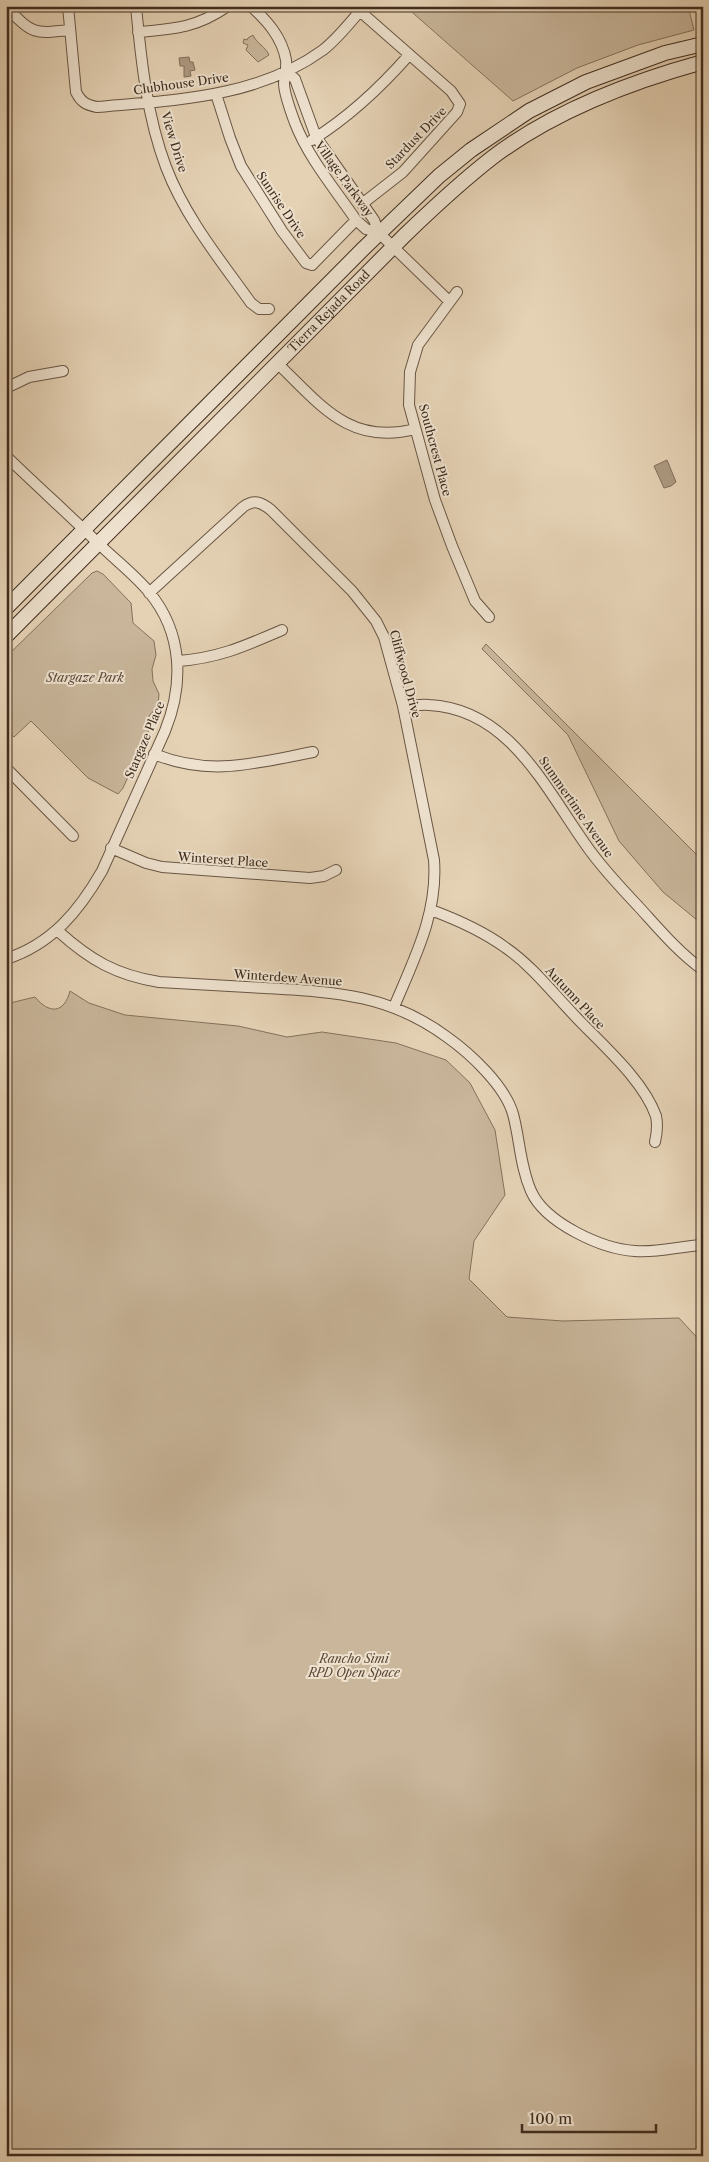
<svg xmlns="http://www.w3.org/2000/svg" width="709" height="2162" font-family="'Libre Caslon Text',serif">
  <rect width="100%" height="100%" fill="#e5d2b5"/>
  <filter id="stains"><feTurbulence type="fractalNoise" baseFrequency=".004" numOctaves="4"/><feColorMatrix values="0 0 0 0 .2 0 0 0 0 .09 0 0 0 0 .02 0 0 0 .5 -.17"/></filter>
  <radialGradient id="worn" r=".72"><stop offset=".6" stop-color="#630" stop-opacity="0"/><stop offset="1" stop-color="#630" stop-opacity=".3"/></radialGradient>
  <path fill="#c9b69b" stroke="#84725c" d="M405,6h283l6,24 -56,15 -61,23 -64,33z
    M253,35c4,9 12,11 16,20l-11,7 -12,-12 2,-5 -5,-2 1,-4 3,1 1,-2z
    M97,571l6,3 28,29 2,20 21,18 2,14 -4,14 1,12 6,13 -1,12 -9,10 -1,17 -25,55 -5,6 -30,-16 -57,-57 -17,16 -8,-8v-72l86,-84z
    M486,644l217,217v64l-40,-33 -44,-51 -51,-106 -86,-86z
    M70,991l19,12 36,12 113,11 49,11 35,-5 74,11 50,17 24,23 25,47 10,65 -31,46 -5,38 38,38 56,4 116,-3 24,26v812h-697v-1152l29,-7c14,17 29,17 35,-6z"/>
  <path fill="#ad9a82" stroke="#816e5a" d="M189,57l1,5h3l2,8 -5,1 1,5 -7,1v-11h-4l-1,-8z
    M667,460l9,22 -5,4 -7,2 -10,-22z"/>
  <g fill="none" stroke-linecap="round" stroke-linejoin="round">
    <defs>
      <path id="minor" d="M68,6l8,86c5,10 10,13 21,15 78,-7 160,-9 226,-57 14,-11 25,-25 37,-39
        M136,6c5,54 11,111 30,161 19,50 55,94 85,136l8,6h10
        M251,6c16,15 31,31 35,54 1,8 -1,15 -2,23 0,11 7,29 11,40 14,36 40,66 61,97l10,9 13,4
        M354,6l97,85 9,13 -3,8 -54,60 -41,32
        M6,7c27,27 26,27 64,23
        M138,32c37,-3 58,-4 90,-26
        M286,71l9,8 21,58 58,83 5,13 70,68
        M216,94l14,44 11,28 41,65 24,32 6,2 44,-45
        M312,140c37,-23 68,-52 97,-85
        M457,292l-39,53 -8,27 -1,33 26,95 17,46 23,55 14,16
        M277,363c43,41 72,83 138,66
        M6,388l23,-11 34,-6
        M6,456c30,29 61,57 91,86 17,17 37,32 52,50 34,41 35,92 16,139l-63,140c-23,40 -50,73 -96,88
        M149,593l94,-86c11,-8 18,-5 28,3l81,81 24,30 8,16 19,69 31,154c4,54 -20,99 -40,147
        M178,661c41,-3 67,-15 104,-31
        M403,706c8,0 18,-2 26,-1 83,4 119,89 162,147 14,19 31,37 47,54 21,23 40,46 65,64
        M154,754c57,23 101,9 159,-2
        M6,768l67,68
        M111,848l35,15 16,4 148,11 14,-2 12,-6
        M431,910c27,10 52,21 75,38 26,18 46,44 68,67 26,28 69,64 82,101 2,9 1,17 -1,26
        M58,931c32,29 58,44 101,51 35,2 70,4 106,6 69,4 124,6 182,49 24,17 58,49 66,77 7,26 7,52 18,77 14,32 71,58 104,60 23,2 45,-5 68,-6"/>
      <g id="secondary">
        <path d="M6,608l358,-360 75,-72 32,-26 58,-39 57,-29 79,-29 38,-9"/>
        <path id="s1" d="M6,636l399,-401c28,-27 57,-54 88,-78 61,-46 137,-75 210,-95"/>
      </g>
    </defs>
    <use href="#minor" stroke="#695644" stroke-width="12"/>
    <use href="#secondary" stroke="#402d1e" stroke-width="16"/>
    <use href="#minor" stroke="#eee2cf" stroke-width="10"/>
    <use href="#secondary" stroke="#eee2cf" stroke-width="14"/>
  </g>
  <g text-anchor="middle" stroke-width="4" stroke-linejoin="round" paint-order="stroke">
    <g font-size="12" fill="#402d1e" stroke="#eee2cf">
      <text transform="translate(181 84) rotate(-8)" y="4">Clubhouse Drive</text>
      <text transform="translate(416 138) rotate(-46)" y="4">Stardust Drive</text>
      <text transform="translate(174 142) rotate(73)" y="4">View Drive</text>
      <text transform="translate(344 179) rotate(54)" y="4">Village Parkway</text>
      <text transform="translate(281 205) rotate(56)" y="4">Sunrise Drive</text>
      <text dy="4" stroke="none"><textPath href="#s1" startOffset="458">Tierra Rejada Road</textPath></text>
      <text transform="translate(435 450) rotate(75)" y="4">Southcrest Place</text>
      <text transform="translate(405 674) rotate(75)" y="4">Cliffwood Drive</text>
      <text transform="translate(145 740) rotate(-67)" y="4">Stargaze Place</text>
      <text transform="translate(576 807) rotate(55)" y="4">Summertime Avenue</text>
      <text transform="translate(223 860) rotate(4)" y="4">Winterset Place</text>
      <text transform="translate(288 978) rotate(4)" y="4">Winterdew Avenue</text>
      <text transform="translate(575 998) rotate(47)" y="4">Autumn Place</text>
    </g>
    <g font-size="12" font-style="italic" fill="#5b4837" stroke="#eee2cf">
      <text x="85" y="682">Stargaze Park</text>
      <text x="354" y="1663">Rancho Simi<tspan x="354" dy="14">RPD Open Space</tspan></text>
    </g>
  </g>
  <rect width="709" height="2162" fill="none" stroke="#e5d2b5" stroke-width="25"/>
  <rect x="8" y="8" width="694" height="2147" fill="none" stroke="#402d1e" stroke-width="2.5"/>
  <rect x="12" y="12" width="684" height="2137" fill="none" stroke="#402d1e"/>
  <path d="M522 2124v8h134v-8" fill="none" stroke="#402d1e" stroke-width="2.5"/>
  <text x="529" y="2124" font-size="15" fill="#402d1e" stroke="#eee2cf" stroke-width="4" paint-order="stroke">100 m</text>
  <rect width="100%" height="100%" filter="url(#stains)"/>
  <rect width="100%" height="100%" fill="url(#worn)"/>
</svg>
